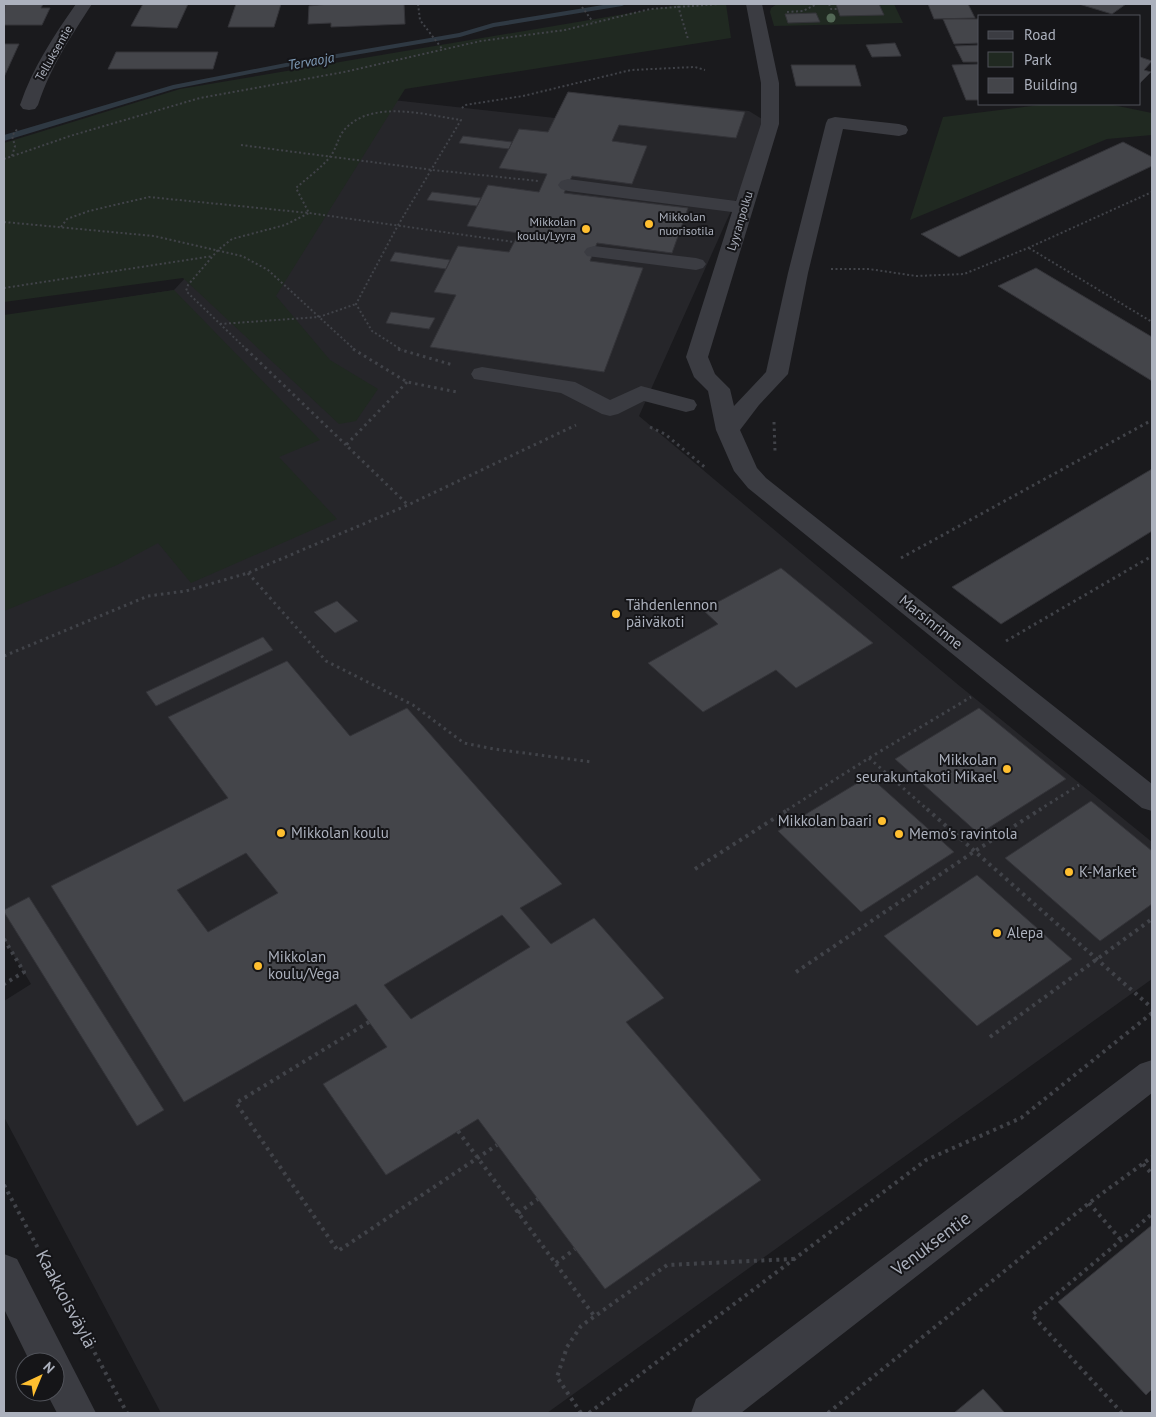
<svg xmlns="http://www.w3.org/2000/svg" width="1156" height="1417" font-family="'PT Sans',sans-serif">
  <rect width="100%" height="100%" fill="#1a1a1d"/>
  <path fill="#26262a" d="M312,91l243,27 13,-26 181,19 21,13 -131,292 317,267 196,159v137l-605,434h-386l-157,-296v-116l27,-17 -27,-45v-623l170,-26 52,-56z"/>
  <path fill="#202921" d="M684,4h42l5,34 -326,51 -129,207 54,64 48,29 -22,32 -17,3 -156,-146 -179,24v-159l176,-54z
    M777,4h117l9,19 -129,3 -4,-14 1,-4z
    M1047,104h61l44,9v22l-45,4 -197,81 33,-103z
    M174,290l146,150 -41,17 58,62 -146,64 -33,-40 -41,22 -113,46v-296z"/>
  <g fill="none" stroke-linecap="round" stroke-linejoin="round">
    <path fill="#2f3943" fill-rule="evenodd" d="M609,4h17l-4,2 -128,21 -34,10 -164,28 -122,24 -170,52v-6l169,-50 123,-24 163,-28 34,-10z"/>
  </g>
  <path fill="#44454a" stroke="#343439" fill-rule="evenodd" d="M5,4h38l-2,4h9l-8,17h-38z
    M143,4h45l-11,24 -46,-2z
    M236,4h45l-7,23h-46z
    M329,4h75l1,20 -74,3v-4l-23,1 1,-18z
    M836,4h43l5,11 -44,1z
    M928,4h40l7,14 -41,1z
    M1079,4h47l-14,10z
    M816,13l4,9 -32,1 -3,-9z
    M943,19h37v24l-26,1z
    M895,43l6,13 -29,1 -6,-12z
    M4,44h15l-15,33z
    M980,45v17h-17l-8,-16z
    M116,52h102l-5,17h-105z
    M1140,57l12,4 -8,9 7,2 -11,11z
    M980,64v36h-14l-14,-35z
    M791,65h64l6,21h-65z
    M568,92l177,20 -9,26 -117,-13 -7,16 35,5 -15,38 -60,-8 -8,17 124,15 -16,45 -75,-10 -7,18 53,7 -39,104 -174,-25 26,-52 -22,-3 24,-46 51,6 10,-19 -52,-7 21,-41 51,7 8,-18 -48,-6 20,-39 29,3z
    M463,136l49,6 -3,7 -50,-6z
    M1123,142l29,15v9l-193,91 -38,-23z
    M432,192l49,6 -4,8 -50,-6z
    M395,252l55,8 -4,9 -56,-8z
    M1036,268l116,69v44l-154,-95z
    M391,312l44,6 -6,11 -43,-6z
    M1152,469v62l-151,93 -49,-37z
    M781,568l92,75 -77,45 -20,-18 -73,42 -55,-49 70,-39 -15,-14z
    M337,601l21,20 -23,12 -21,-21z
    M263,637l10,13 -117,56 -10,-14z
    M287,661l63,75 57,-28 155,176 -42,24 31,36 43,-26 70,80 -38,24 135,158 -156,109 -127,-170 -92,56 -63,-91 64,-37 -31,-43 -172,98 -133,-216 177,-88 -60,-81zM246,853l32,40 -70,39 -31,-42zM502,915l28,32 -119,72 -27,-34z
    M979,708l87,71 -87,55 -84,-75z
    M869,776l85,76 -93,60 -83,-81z
    M1091,801l61,50v53l-52,37 -95,-83z
    M977,875l95,84 -95,67 -93,-90z
    M29,897l135,213 -27,16 -133,-214v-2z
    M1152,1225v164l-6,6 -88,-93z
    M983,1389l22,24h-51z"/>
  <g fill="none" stroke-linecap="round" stroke-linejoin="round">
    <path stroke="#414349" stroke-width="2" stroke-dasharray="2 2.5" stroke-linecap="butt" d="M418,4l2,16 23,30
      M829,4l2,5h7
      M678,6l10,33
      M582,7l11,15
      M787,12l16,-1 14,-7
      M462,108l3,-3 58,-9 108,-26 64,-3 10,3
      M241,145l192,25 105,11
      M12,156l3,-10 -3,-10 6,-8
      M4,159l66,-23 130,-38 144,-26 137,-31 84,-11 85,-21 69,-5
      M4,222l150,14 88,20 26,14 87,80
      M61,227l6,-8 22,-8 60,-14 160,16 205,29
      M1029,248l123,74
      M831,269h38l47,7 48,-2 64,-26 124,-56
      M4,288l209,-32
      M220,324l99,-7 37,-13
      M247,350l-61,-59 2,-6 30,-35 14,-11 53,-14 24,-12 -13,-25c11,-10 24,-19 34,-31 7,-9 8,-22 17,-30 28,-27 80,-12 114,-7l-64,107 -41,77 16,27 30,19"/>
    <path stroke="#414349" stroke-width="3" stroke-dasharray="2.5 4" stroke-linecap="butt" d="M246,349l100,96
      M353,349l54,33 50,10
      M398,349l55,16
      M407,382l-61,63 62,60
      M774,422l1,29
      M650,427l15,7 42,35
      M901,558l251,-138
      M248,573l78,88 87,44 51,38 30,6 98,13
      M1006,641l146,-85
      M4,656l144,-60 38,-5 62,-18 160,-68 168,-80
      M869,758l59,52
      M787,810l82,-52 102,-61
      M1039,810l40,-25"/>
    <path stroke="#414349" stroke-width="4" stroke-dasharray="3 4.5" stroke-linecap="butt" d="M927,809l225,199
      M695,869l94,-60
      M4,939l20,33 -20,12
      M796,972l179,-121 66,-42
      M369,1022l-133,81 102,148 159,-106
      M990,1037l162,-118
      M458,1131l137,186
      M1143,1164l9,10
      M4,1185l35,65
      M1089,1203l32,37
      M518,1213l20,-14
      M556,1263l19,-14
      M52,1273l75,140
      M581,1413l-24,-36 10,-30 14,-21 86,-61 126,-6
      M589,1413l337,-253 95,-42 131,-105
      M828,1413l261,-210 63,-46
      M1122,1413l-90,-98 120,-101"/>
    <path fill="#3b3c42" fill-rule="evenodd" d="M76,4h16c-22,34 -41,62 -54,101l-3,4 -6,1 -6,-1 -3,-4c13,-38 33,-68 56,-101z
      M746,4h16l17,79v41l-71,233 7,17 15,15 4,17 32,-34 22,-99 38,-150 2,-4 7,-2 64,7 7,2 2,4 -2,4 -7,2 -56,-7 -35,144 -20,101 -29,31 -19,25 17,38 9,10 386,306v27l-10,-3 -394,-320 -14,-17 -18,-41 -8,-39 -14,-14 -8,-20 46,-145 -164,-21 -7,-2 -3,-4 3,-4 7,-2 168,22 25,-77v-41z
      M594,246l102,12 7,2 3,4 -3,4 -7,2 -109,-14 -3,-4 3,-4z
      M482,367l93,15 35,18 31,-14 53,14 3,5 -3,5 -8,2 -42,-11 -26,13 -8,2 -8,-2 -41,-21 -87,-14 -3,-5 3,-5z
      M1152,1060v33l-411,320h-50l5,-14 444,-335z
      M4,1254l13,5 79,154h-39l-11,-21h9v-30h-25l-26,-53z"/>
  </g>
  <circle fill="#536956" cx="831" cy="18" r="4.5"/>
  <g fill="#ffbf30" stroke="#151518" stroke-width="2">
    <circle cx="649" cy="224" r="5"/>
    <circle cx="586" cy="229" r="5"/>
    <circle cx="616" cy="614" r="5"/>
    <circle cx="1007" cy="769" r="5"/>
    <circle cx="882" cy="821" r="5"/>
    <circle cx="281" cy="833" r="5"/>
    <circle cx="899" cy="834" r="5"/>
    <circle cx="1069" cy="872" r="5"/>
    <circle cx="997" cy="933" r="5"/>
    <circle cx="258" cy="966" r="5"/>
  </g>
  <g text-anchor="middle" stroke-width="4" stroke-linejoin="round" paint-order="stroke">
    <g font-size="12" fill="#acb1bd" stroke="#151518">
      <text transform="translate(54 53) rotate(-60)" y="4">Telluksentie</text>
      <text transform="translate(740 221) rotate(-73)" y="4">Lyyranpolku</text>
    </g>
    <g font-size="12" fill="#acb1bd" stroke="#151518" text-anchor="start">
      <text x="659" y="221">Mikkolan<tspan x="659" dy="14">nuorisotila</tspan></text>
      <text x="576" y="226" text-anchor="end">Mikkolan<tspan x="576" dy="14">koulu/Lyyra</tspan></text>
    </g>
    <g font-size="14" font-style="italic" fill="#819eba" stroke="#151518">
      <text transform="translate(311 61) rotate(-10)" y="5">Tervaoja</text>
    </g>
    <g font-size="15" fill="#acb1bd" stroke="#151518" text-anchor="start">
      <text x="626" y="610">Tähdenlennon<tspan x="626" dy="17">päiväkoti</tspan></text>
      <text x="997" y="765" text-anchor="end">Mikkolan<tspan x="997" dy="17">seurakuntakoti Mikael</tspan></text>
      <text x="872" y="826" text-anchor="end">Mikkolan baari</text>
      <text x="291" y="838">Mikkolan koulu</text>
      <text x="909" y="839">Memo's ravintola</text>
      <text x="1079" y="877">K-Market</text>
      <text x="1007" y="938">Alepa</text>
      <text x="268" y="962">Mikkolan<tspan x="268" dy="17">koulu/Vega</tspan></text>
    </g>
    <g font-size="15" fill="#acb1bd" stroke="#151518">
      <text transform="translate(931 622) rotate(39)" y="5">Marsinrinne</text>
    </g>
    <g font-size="18" fill="#acb1bd" stroke="#151518">
      <text transform="translate(931 1244) rotate(-37)" y="6">Venuksentie</text>
      <text transform="translate(66 1299) rotate(62)" y="6">Kaakkoisväylä</text>
    </g>
  </g>
  <rect width="1156" height="1417" fill="none" stroke="#acb1bd" stroke-width="10"/>
  <rect x="978" y="15" width="162" height="90" fill="#151518" stroke="#51535a"/>
  <rect x="988" y="31" width="25" height="8" fill="#3b3c42" stroke="#51535a"/>
  <text x="1024" y="40" font-size="15" fill="#acb1bd">Road</text>
  <rect x="988" y="52" width="25" height="15" fill="#202921" stroke="#51535a"/>
  <text x="1024" y="65" font-size="15" fill="#acb1bd">Park</text>
  <rect x="988" y="78" width="25" height="15" fill="#44454a" stroke="#51535a"/>
  <text x="1024" y="90" font-size="15" fill="#acb1bd">Building</text>
  <g transform="translate(40 1377) rotate(44)"><circle r="24" fill="#151518" stroke="#51535a"/>
  <path d="M0-4L9 19L0 12L-9 19Z" fill="#ffbf30"/>
  <text y="-8" font-size="14" font-weight="bold" text-anchor="middle" fill="#acb1bd">N</text>
  </g>
</svg>
